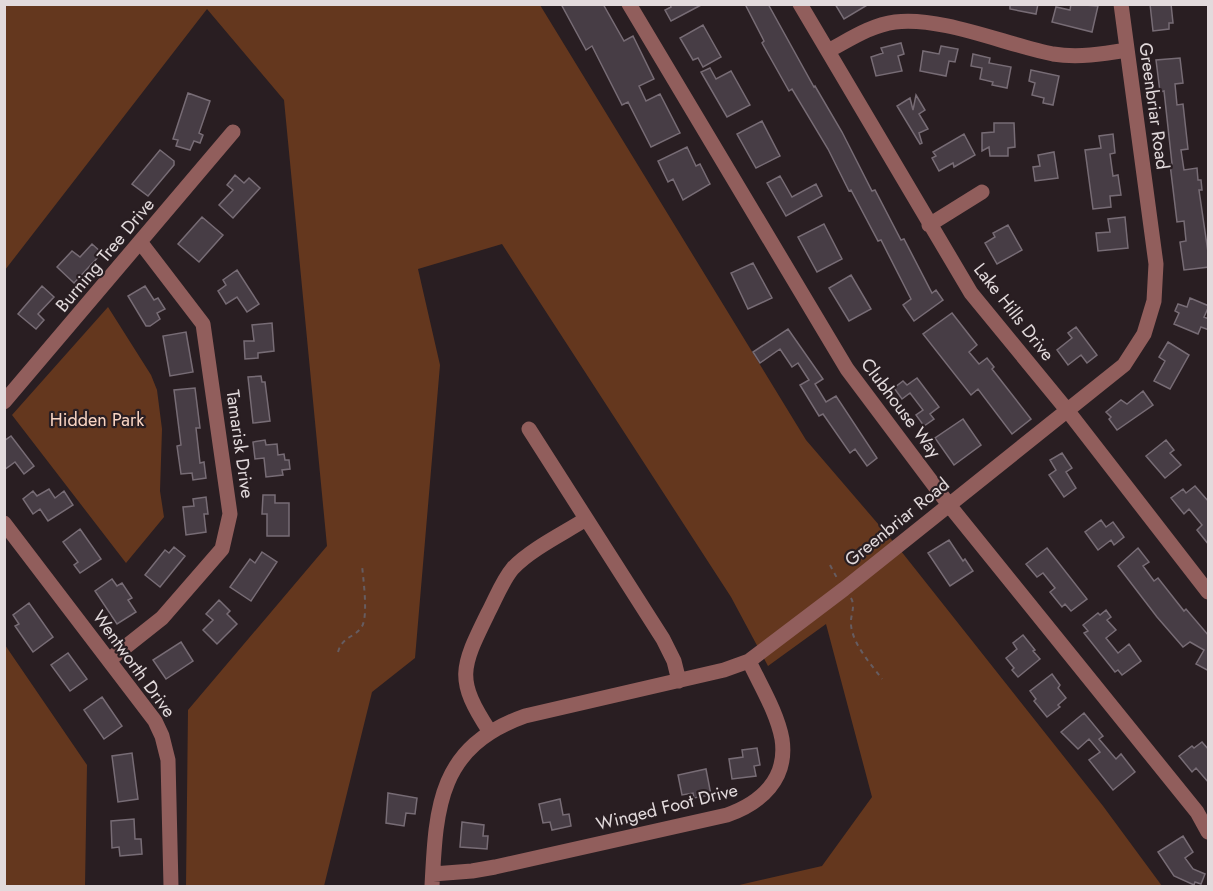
<svg xmlns="http://www.w3.org/2000/svg" width="1213" height="891" font-family="Jost,sans-serif">
  <rect width="100%" height="100%" fill="#291e22"/>
  <path fill="#64371e" d="M5,5h535l266,435 91,106 206,260 59,80h-427l87,-20 50,-69 -46,-173 -58,42 -37,-69 -229,-353 -84,25 22,96 -25,293 -43,34 -48,194h-138l2,-176 139,-164 -43,-446 -77,-91 -202,261z
    M108,307l43,68 6,15 5,39 -2,62 4,26 -38,46 -114,-148z
    M5,645l82,120 -2,121h-80z"/>
  <path fill="#473d45" stroke="#776c75" stroke-width="1.5" d="M561,4h42l21,37 9,-5 21,43 -15,7 7,15 14,-7 20,39 -29,14 -23,-45 -6,3 -30,-59 -6,4z
    M670,4h33l-32,17 -6,-11 6,-3z
    M745,4h23l46,83 1,-1 27,46 30,59 3,-1 26,50 3,-1 28,54 4,-3 7,10 -29,21 -11,-16 8,-6 -30,-59 -3,1 -27,-51 -2,1 -21,-42 -36,-60 -3,2 -27,-48 2,-2z
    M835,4h34l-25,15z
    M1010,4h28l-2,10 -26,-5z
    M1071,4l27,2 -6,26 -40,-10 4,-15 14,3z
    M1150,4h21l2,19h-4v6l-16,2z
    M703,25l18,32 -18,10 -5,-9 -5,2 -13,-22z
    M901,43l3,11 -6,2 4,15 -26,5 -5,-19 12,-4 -2,-5z
    M941,46l17,3 -3,13 -6,-1 -3,15 -26,-5 3,-20 16,3z
    M973,54l17,4 -1,5 22,4 -4,21 -15,-3 1,-3 -13,-3 2,-11 -11,-2z
    M1180,58l3,25 -8,1 2,21 6,-1 5,45 -7,1 3,20 13,-2 1,12h3l1,10h-3l10,69v8l-25,3 -4,-28 6,-1 -2,-20 -7,1 -7,-58h2l-8,-73 -4,1 -4,-32z
    M710,68l6,11 15,-8 19,34 -23,12 -26,-45z
    M1031,70l28,6 -6,29 -10,-2 1,-5 -12,-3 3,-12 -6,-2z
    M188,93l22,8 -11,32 4,2 -3,8 -6,-2 -4,9 -14,-4 2,-6 -5,-1z
    M916,95l9,15 -6,4 9,15 -9,4 3,10 -2,1 -23,-38 13,-8 3,12z
    M762,121l18,35 -24,12 -19,-34z
    M994,123h20l1,24 -7,1v8h-18l-1,-9 -7,4v-18l12,-1z
    M964,134l11,21 -21,12 -1,-4 -14,8 -7,-13 4,-2 -3,-4z
    M1113,134l2,19 -5,1 3,22 5,-1 3,20 -11,1 1,11 -18,2 -8,-59 16,-2 -2,-12z
    M687,147l9,19 4,-2 10,20 -27,16 -10,-21 -5,3 -10,-21z
    M160,150l14,11v4l-26,31 -16,-12z
    M1054,152l4,26 -23,3 -2,-14 7,-1 -2,-11z
    M235,175l9,8 5,-5 11,10 -27,30 -14,-13 14,-15 -6,-5z
    M780,176l12,21 24,-13 6,12 -36,20 -19,-33z
    M202,217l21,18 -24,27 -21,-18z
    M1125,217l3,31 -30,3 -2,-18 14,-1 -2,-13z
    M824,224l18,35 -25,13 -19,-35z
    M1008,225l14,25 -25,14 -12,-21 10,-6 -2,-4z
    M92,244l10,9 -28,30 -17,-16 15,-16 8,6z
    M753,263l19,35 -24,11 -17,-36z
    M237,270l22,34 -12,8 -10,-15 -11,7 -8,-13 8,-6 -3,-5z
    M851,275l20,34 -22,12 -20,-33z
    M42,286l12,11 -16,17 6,6 -8,9 -18,-15z
    M145,286l9,14 4,-2 7,11 -8,4 3,6 -10,7h-4l-18,-30z
    M1190,298l19,8 -5,11 5,2v11l-8,-3 -3,7 -24,-10 5,-11 -4,-2 3,-7 9,3z
    M952,313l25,32 -8,7 10,12 8,-6 7,9 -2,2 39,50 -19,15 -34,-45 -7,6 -48,-61z
    M272,323l2,28 -16,2v5l-13,1 -1,-18h10l-2,-16z
    M1076,327l21,28 -10,8 -6,-8 -13,10 -11,-15 15,-12 -4,-5z
    M788,329l35,50 -8,5 11,18 10,-6 41,62 -10,8 -12,-17 -5,4 -27,-39 -4,2 -19,-31 9,-5 -11,-17 -6,4 -12,-18 -20,14 -7,-11z
    M186,332l7,40 -23,4 -7,-40z
    M1168,342l21,13 -19,34 -16,-8 11,-20 -6,-4z
    M261,376l1,6h3l5,39 -17,2 -5,-46z
    M917,378l22,29 -9,7 4,5 -10,7 -8,-11 7,-5 -13,-17 -8,6 -8,-11 9,-7 4,4z
    M195,388l5,40h-4l4,35 4,-1 2,16 -13,2 -1,-7 -11,1 -4,-28 4,-1 -7,-55z
    M1143,391l10,14 -36,25 -8,-11 2,-2 -5,-5 15,-12 6,4z
    M963,419l18,26 -27,20 -19,-27z
    M11,436l23,30 -10,8 -9,-12 -11,8v-29z
    M265,440l1,5 11,-1 1,11 6,-1 1,6h4l1,9 -8,1 1,5 -17,2 -2,-19 -9,1 -2,-17z
    M1166,440l8,10 -4,3 11,12 -16,13 -19,-22z
    M1062,453l10,15 -6,4 10,16 -12,9 -15,-22 7,-5 -6,-10z
    M1195,486l14,16v43l-12,-15 5,-5 -13,-16 -5,5 -13,-16 12,-9 3,4z
    M49,489l6,9 9,-7 9,14 -25,16 -8,-12 -7,5 -10,-15 10,-8 4,5z
    M263,495h12v8h14v33h-22v-22h-5z
    M206,497l2,17h-4l2,18 -20,3 -3,-28 11,-1 -1,-7z
    M1101,520l5,7 7,-5 11,15 -10,8 -3,-5 -13,10 -13,-18z
    M80,529l21,30 -21,14 -6,-8 4,-3 -15,-20z
    M949,540l14,21 2,-2 8,12 -23,15 -22,-33z
    M174,547l11,9 -25,31 -15,-12 20,-25 4,3z
    M1047,548l40,51 -16,12 -6,-7 -3,3 -12,-15 5,-4 -12,-15 -6,4 -11,-13z
    M1138,548l11,14 -6,4 11,15 4,-3 26,33 2,-2 23,27v35l-13,-7 8,-14 -14,-8 -7,5 -26,-30 -39,-51z
    M262,552l15,10 -26,39 -21,-14 20,-28 5,4z
    M112,579l5,7 5,-3 10,15 -4,2 8,12 -19,12 -22,-33z
    M219,600l11,11 -3,3 10,10 -20,20 -14,-14 10,-10 -7,-6z
    M29,603l24,34 -20,15 -18,-26 4,-2 -6,-9z
    M1106,610l5,7 -4,3 9,10 -10,8 12,15 11,-9 12,17 -19,14 -4,-5 -3,2 -31,-39 4,-2 -5,-6 15,-12 2,2z
    M1023,635l12,15 -2,1 7,8 -22,18 -6,-7 2,-2 -8,-10 11,-9 -4,-6z
    M181,642l12,19 -27,18 -13,-19z
    M68,653l19,26 -17,12 -19,-26z
    M1052,674l8,11 -2,3 8,10 -8,7 2,2 -13,10 -13,-16 2,-2 -6,-8z
    M102,697l20,29 -18,13 -20,-29z
    M1084,713l19,23 -4,3 17,20 5,-5 14,18 -22,18 -24,-30 11,-8 -11,-13 -11,10 -17,-17z
    M1202,742l7,8v33l-13,-15 -4,4 -13,-16 13,-10 2,2z
    M757,748l3,17 -6,1 2,10 -24,3 -3,-20 14,-2 -1,-7z
    M132,753l6,46 -20,3 -6,-46z
    M706,769l5,26 -17,3 -1,-5 -11,2 -4,-20z
    M388,793l29,5 -2,16 -9,-1 -2,13 -18,-3z
    M560,799l3,16 6,-1 2,12 -19,4 -2,-8 -7,1 -4,-19z
    M134,819l1,20h6l1,15 -22,2 -1,-9 -7,1 -1,-27z
    M462,822l22,3 -1,11h5l-1,13 -27,-2z
    M1183,836l10,16 -8,6 8,11 12,5 -4,10 -6,-2 -1,3 -20,-9 -16,-24z"/>
  <g fill="none" stroke-linecap="round" stroke-linejoin="round">
    <path stroke="#665c60" stroke-width="2" stroke-dasharray="4.5 4.5" stroke-linecap="butt" d="M830,565l7,13
      M851,598c5,9 -1,17 0,27 2,20 20,39 31,54
      M338,652c5,-16 14,-13 23,-24 8,-10 2,-50 1,-63"/>
    <path stroke="#915e5c" stroke-width="15" d="M629,4l218,365 102,136 248,307 11,20
      M800,4l171,289 96,117 141,182
      M828,51c21,-11 43,-26 67,-29 46,-6 112,23 158,32 25,4 50,0 74,-4
      M929,225l53,-33
      M4,402l229,-270
      M529,429l134,210 11,22 5,20
      M4,523l151,198 7,15 6,24 3,126
      M109,660l53,-42 60,-69 8,-35 -27,-190 -62,-81
      M490,732c-35,-53 -29,-64 -2,-119 8,-15 14,-32 25,-45 18,-19 51,-35 73,-49
      M433,874l39,-3 23,-4 232,-52c34,-12 61,-36 55,-76 -5,-27 -22,-54 -33,-78
      M432,886c4,-79 6,-139 93,-170l199,-46 25,-9 95,-72 280,-224 20,-31 10,-33 2,-37 -35,-260"/>
  </g>
  <g text-anchor="middle" stroke-width="4.5" stroke-linejoin="round" paint-order="stroke">
    <g font-size="18" fill="#e2dadc" stroke="#291e22">
      <text transform="translate(1154 106) rotate(82)" y="6">Greenbriar Road</text>
      <text transform="translate(105 255) rotate(-50)" y="6">Burning Tree Drive</text>
      <text transform="translate(1014 312) rotate(52)" y="6">Lake Hills Drive</text>
      <text transform="translate(901 408) rotate(53)" y="6">Clubhouse Way</text>
      <text transform="translate(240 444) rotate(82)" y="6">Tamarisk Drive</text>
      <text transform="translate(897 522) rotate(-39)" y="6">Greenbriar Road</text>
      <text transform="translate(134 664) rotate(54)" y="6">Wentworth Drive</text>
      <text transform="translate(667 807) rotate(-14)" y="6">Winged Foot Drive</text>
    </g>
    <g font-size="18" fill="#fad5c3" stroke="#291e22">
      <text x="97" y="426">Hidden Park</text>
    </g>
  </g>
  <rect width="1213" height="891" fill="none" stroke="#e2dadc" stroke-width="12"/>
</svg>
